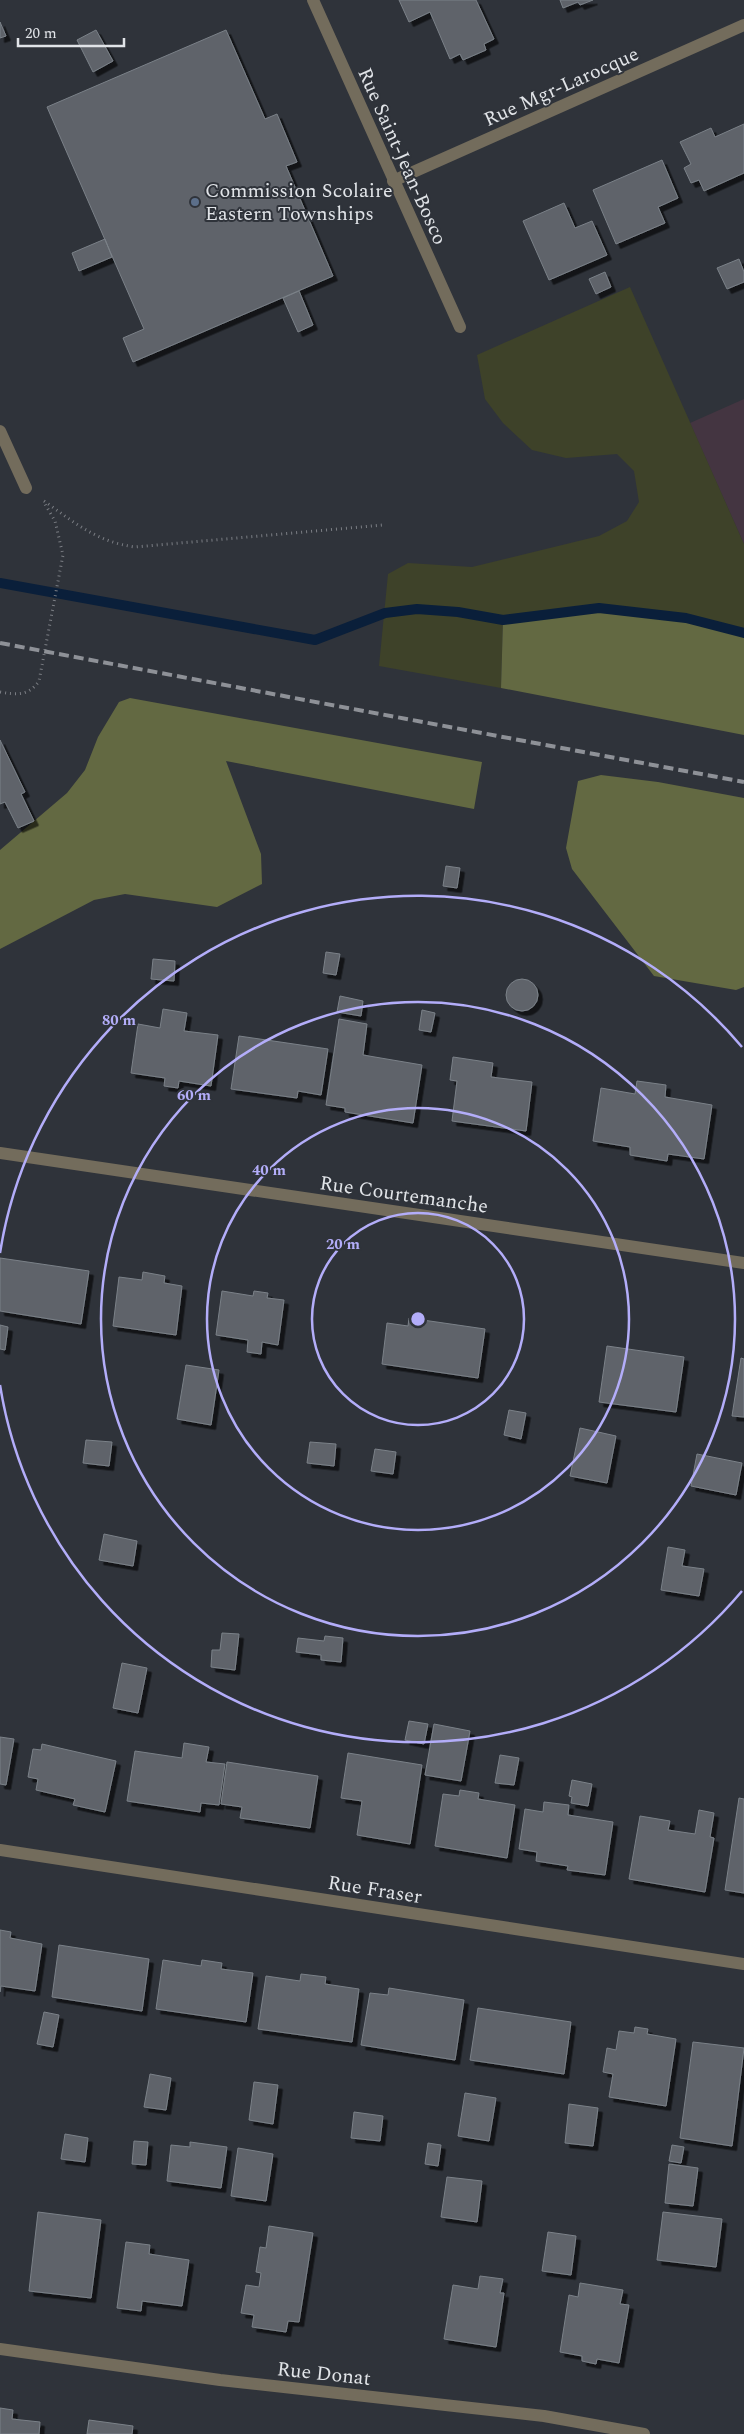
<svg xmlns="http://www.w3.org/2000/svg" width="744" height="2434" font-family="Spectral,serif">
  <defs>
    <filter id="shadow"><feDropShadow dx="4.5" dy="4.5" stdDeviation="0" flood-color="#0009"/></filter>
  </defs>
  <rect width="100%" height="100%" fill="#2f333a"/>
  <path fill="#443541" d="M744,399v145l-54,-121z"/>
  <path fill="#3e4229" d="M630,287l114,257v89l-58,-15 -87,-10 -96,12 -2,68 -122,-22 9,-92 20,-11 64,4 127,-31 28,-15 12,-19 -5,-31 -17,-17 -51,4 -34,-8 -29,-27 -18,-24 -8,-44z"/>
  <path fill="#636942" d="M599,608l87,10 58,15v102l-243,-47 2,-68z
    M130,698l352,64 -8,47 -248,-48 35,93 1,30 -45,23 -92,-13 -31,6 -94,49v-99l67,-57 18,-23 13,-33 21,-35z
    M601,775l57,7 86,16v189l-8,3 -82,-14 -82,-107 -6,-21 12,-67z"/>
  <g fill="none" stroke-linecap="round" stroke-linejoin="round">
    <path stroke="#0a1f3a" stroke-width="10" d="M0,583l315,57 70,-27 32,-4 41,3 45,8 96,-12 87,10 58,15"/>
  </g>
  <path fill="#5e636a" stroke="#7b8188" filter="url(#shadow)" d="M399,0h77l18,39 -10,5 2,6 -23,10 -3,-6 -10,5 -20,-47 -21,10z
    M560,0h33l-13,5 -2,-3 -15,6z
    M0,22l6,14 -6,2z
    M96,30l17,31 -20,11 -16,-32z
    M226,30l39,89 12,-5 20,48 -11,4 47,110 -200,86 -10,-24 21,-9 -97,-222z
    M744,124v49l-40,18 -5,-11 -8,3 -7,-15 7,-4 -11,-22 31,-14 4,9z
    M662,160l16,38 -20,9 7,16 -49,21 -23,-54z
    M564,203l11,25 17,-7 15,34 -58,25 -26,-59z
    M105,239l7,18 -33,14 -7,-18z
    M739,259l5,13v10l-17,7 -10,-21z
    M605,272l6,15 -15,7 -7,-15z
    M299,291l14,34 -15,7 -15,-34z
    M0,740l25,52 -4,2 13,27 -16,7 -13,-26 -5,2z
    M446,866l14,2 -3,20 -14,-2z
    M326,952l14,2 -4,21 -13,-2z
    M153,959l22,2 -1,20 -23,-2z
    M506 995a16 16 0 1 1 32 0a16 16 0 1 1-32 0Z
    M340,996l23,5 -2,15 -24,-4z
    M163,1009l24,4 -3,18 34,4 -7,51 -32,-5 -1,7 -14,-2 1,-8 -34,-5 7,-49 22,4z
    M422,1010l13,3 -4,19 -12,-2z
    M339,1019l28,5 -4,31 59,10 -9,58 -68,-11v-4l-19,-3z
    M239,1036l89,13 -7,46 -23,-4 -1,7 -66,-9z
    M453,1057l40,6 -2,14 41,5 -6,49 -74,-10 5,-40 -7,-1z
    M637,1081l29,4 -1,12 47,8 -8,54 -36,-5 -1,7 -37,-6v-8l-37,-6 8,-53 34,6z
    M0,1258l89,13 -8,53 -81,-13z
    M143,1272l22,4 -1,7 18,3 -6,49 -63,-9 6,-49 23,3z
    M222,1291l31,5 1,-5 14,2 -1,5 17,2 -6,45 -16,-3 -1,12 -14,-2 1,-12 -32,-5z
    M409,1318l76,11 -7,49 -96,-14 5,-41 21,3z
    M0,1325l8,2 -3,23 -5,-1z
    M607,1346l77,11 -8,55 -77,-10z
    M741,1358l3,1v58l-12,-1z
    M186,1365l33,5 -8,55 -34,-6z
    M509,1410l17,3 -5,26 -17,-4z
    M580,1428l36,8 -9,47 -37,-7z
    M86,1440l26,2 -3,24 -26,-3z
    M310,1442l26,2 -2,22 -27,-3z
    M375,1449l21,3 -3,22 -22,-3z
    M697,1454l45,9 -6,32 -45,-9z
    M104,1534l33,7 -4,25 -34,-6z
    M668,1547l17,3 -3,16 22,3 -5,27 -38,-6z
    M222,1633l17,1 -4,36 -24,-3 1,-17h8z
    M325,1636l18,2 -2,24 -20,-2v-5l-25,-3 2,-14 26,3z
    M122,1663l25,5 -9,45 -25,-5z
    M409,1721l19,3 -4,20 -19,-4z
    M434,1724l36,7 -9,50 -36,-6z
    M0,1737l14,2 -8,46 -6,-1z
    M184,1743l25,4 -3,15 19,2 -6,41 -18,-2 -1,9 -73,-11 8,-50 47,7z
    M42,1744l74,17 -11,51 -32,-7 2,-6 -39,-9 2,-11 -10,-2 5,-28 8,1z
    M348,1753l74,12 -12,79 -53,-9 5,-34 -21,-3z
    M500,1755l19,3 -5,27 -19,-2z
    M227,1762l91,14 -8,52 -70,-10 2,-11 -21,-3z
    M572,1780l20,4 -4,22 -17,-3 1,-6 -3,-1z
    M460,1790l19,3 -1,6 37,6 -8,53 -72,-12 8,-52 16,2z
    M739,1798l5,1v94l-19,-3z
    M544,1802l25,3 -1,10 45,7 -8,53 -38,-5 1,-4 -32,-5 1,-9 -18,-3 6,-40 18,3z
    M699,1810l15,3 -4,24 4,1 -9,54 -76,-13 11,-63 30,5 -2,9 27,4z
    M0,1930l11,2 -1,6 32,6 -7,47 -34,-5 -1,6z
    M59,1945l90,14 -7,52 -90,-14z
    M163,1960l38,6 1,-6 20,3 -1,6 32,4 -7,49 -90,-13z
    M301,1974l25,3 -1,7 34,5 -7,53 -94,-13 8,-53 34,5z
    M389,1988l75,12 -9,60 -94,-15 9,-52 18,2z
    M478,2008l93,14 -7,52 -94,-14z
    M44,2012l15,3 -6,32 -16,-3z
    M635,2027l13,2 -1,5 29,5 -10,67 -57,-9 4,-23 -10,-2 4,-24 9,2 3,-19 15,2z
    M693,2042l51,6 -12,98 -52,-8z
    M150,2074l21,4 -5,32 -22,-3z
    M254,2082l24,3 -5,39 -24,-4z
    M465,2093l31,5 -7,43 -31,-5z
    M569,2104l29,4 -5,38 -28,-3z
    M354,2112l29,4 -3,25 -29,-3z
    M65,2134l23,4 -3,24 -24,-3z
    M134,2141l14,1 -2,23 -14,-1z
    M190,2142l37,5 -6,41 -54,-7 4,-36 19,2z
    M428,2143l13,2 -3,21 -13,-2z
    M672,2145l12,2 -3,16 -12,-2z
    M238,2148l35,6 -7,47 -35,-5z
    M669,2164l29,4 -5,38 -28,-3z
    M447,2177l35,4 -5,41 -36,-5z
    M38,2212l63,8 -10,78 -62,-7z
    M663,2212l59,7 -6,48 -59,-7z
    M269,2226l44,7 -14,89 -11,-1 -2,11 -34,-5 2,-12 -13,-2 5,-28 13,2 2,-14 -5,-1 4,-25 6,1z
    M548,2232l28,4 -5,39 -29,-4z
    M126,2242l24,3 -1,9 40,6 -7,46 -40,-5 -1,10 -24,-3z
    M480,2276l23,3 -3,14h4l-8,54 -52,-8 9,-54 25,4z
    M580,2283l43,7 -3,14 9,1 -10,58 -22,-4 -1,5 -14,-3v-5l-22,-4 9,-57 9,2z
    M0,2408l13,2 -1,9 28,3 -1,12h-39z
    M89,2420l44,6 -1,8h-45z"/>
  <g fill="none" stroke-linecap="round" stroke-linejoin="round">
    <path stroke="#7b7e84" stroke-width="3" stroke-dasharray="1 4" stroke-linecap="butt" d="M44,501c31,22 53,41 91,46l248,-22
      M0,692c16,3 29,4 39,-11l24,-126 -8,-34 -10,-17"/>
    <path stroke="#736c5c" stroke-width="12" d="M313,0l147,327
      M393,181l351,-156
      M0,431l26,57
      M0,1153l744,110
      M0,1850l744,114
      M0,2349l220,31 324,36 100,18"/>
    <path stroke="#8e9197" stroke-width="4" stroke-dasharray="10 5" stroke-linecap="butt" d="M0,643l744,139"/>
  </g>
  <g fill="none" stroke="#b3adf9" stroke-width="2.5">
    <circle cx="418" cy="1319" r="106"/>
    <circle cx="418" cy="1319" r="211"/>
    <circle cx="418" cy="1319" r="317"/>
    <path d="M742 1591A423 423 0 0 1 0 1385M0 1253A423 423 0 0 1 742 1047"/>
  </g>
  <circle fill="#5c6f8a" stroke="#2f333a" stroke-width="2" cx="195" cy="202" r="5"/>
  <g text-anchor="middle" stroke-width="4" stroke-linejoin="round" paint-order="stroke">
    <g font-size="20" fill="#e1e4e8" stroke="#2f333a">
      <text transform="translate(561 86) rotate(-24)" y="7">Rue Mgr-Larocque</text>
      <text transform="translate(403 156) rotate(66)" y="7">Rue Saint-Jean-Bosco</text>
      <text transform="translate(404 1194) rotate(8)" y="7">Rue Courtemanche</text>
      <text transform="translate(375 1889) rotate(9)" y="7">Rue Fraser</text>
      <text transform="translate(324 2373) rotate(6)" y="7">Rue Donat</text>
    </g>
    <g font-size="20" fill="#e1e4e8" stroke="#2f333a" text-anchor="start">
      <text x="205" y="197">Commission Scolaire<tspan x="205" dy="23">Eastern Townships</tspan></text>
    </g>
  </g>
  <circle cx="418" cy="1319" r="8" fill="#b3adf9" stroke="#2f333a" stroke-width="2.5"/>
  <g font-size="15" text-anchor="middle" font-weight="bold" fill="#b3adf9" stroke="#2f333a" stroke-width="4" stroke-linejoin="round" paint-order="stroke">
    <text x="119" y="1025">80 m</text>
    <text x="194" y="1100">60 m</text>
    <text x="269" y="1175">40 m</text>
    <text x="343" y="1249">20 m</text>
  </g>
  <path d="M18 38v8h106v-8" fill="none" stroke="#e1e4e8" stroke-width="2.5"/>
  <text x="25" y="38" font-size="15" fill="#e1e4e8" stroke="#2f333a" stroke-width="4" paint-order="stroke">20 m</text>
</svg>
